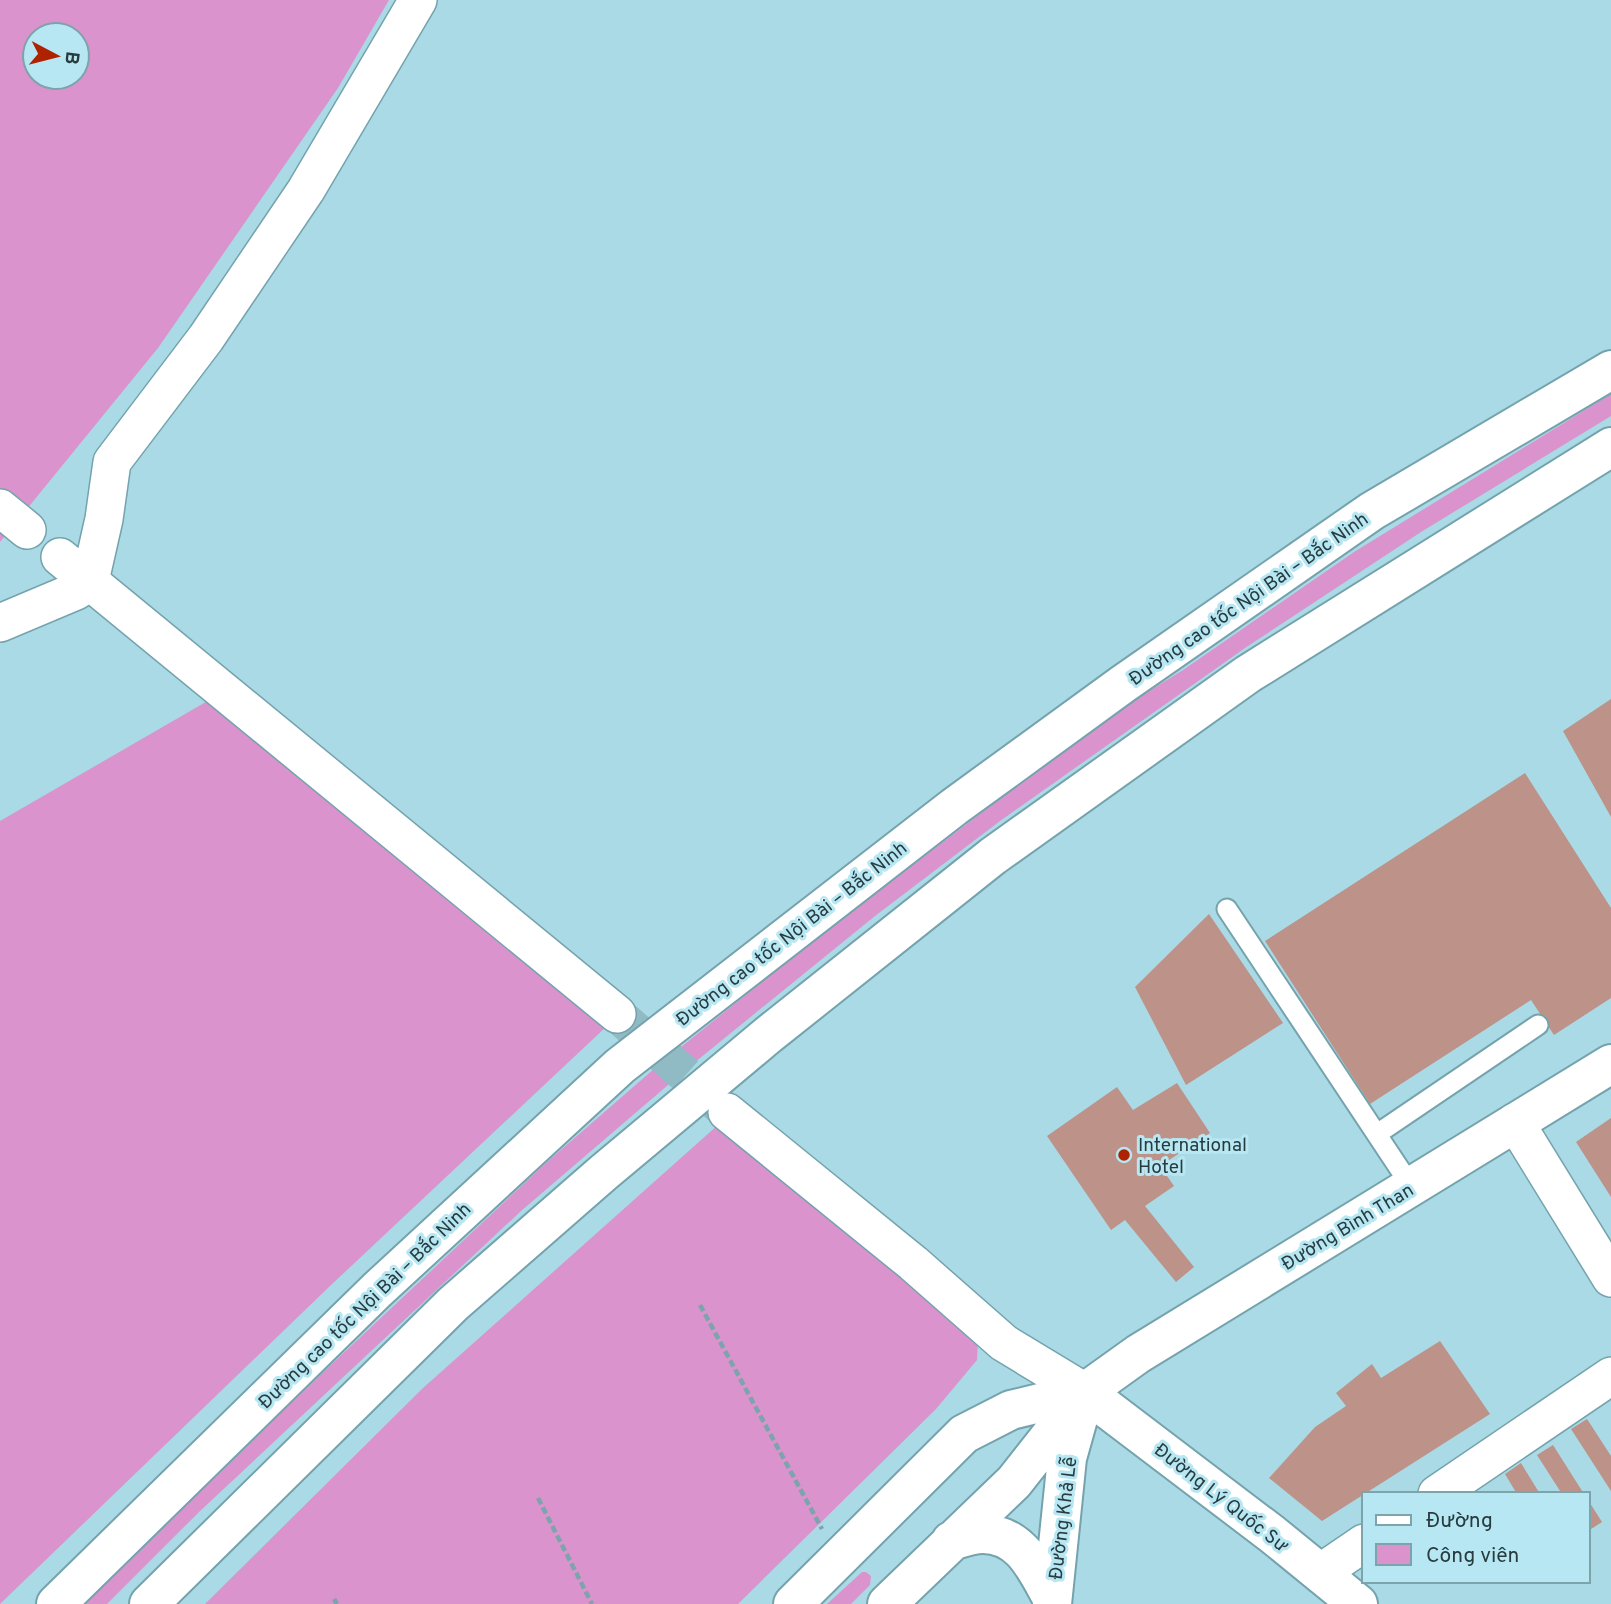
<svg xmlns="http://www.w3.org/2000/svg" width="1611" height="1604" font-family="Overpass,sans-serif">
  <rect width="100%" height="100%" fill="#aadae5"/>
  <path fill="#da93cd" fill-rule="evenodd" d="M0,0h389l-51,88 -180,260 -158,194zM35,35h42v42h-42z
    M1611,394v22l-190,116 -176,116 -245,173 -125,95 -186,151 -168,144 -322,301 -92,92h-23l235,-228 228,-214 108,-94 160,-129 294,-223 74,-46 171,-118z
    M211,699l396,327 -277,260 -330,318v-783z
    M719,1124l259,216 -1,20 -41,49 -198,195h-533l218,-216z
    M862,1572h4l5,4 -1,9 -19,19h-24z"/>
  <path fill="#bc9289" d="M1611,699v118l-48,-86z
    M1525,773l86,135v90l-57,37 -23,-35 -161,104 -105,-163z
    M1209,914l74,109 -97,62 -51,-98z
    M1177,1083l33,50 -50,33 14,20 -29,20 49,61 -18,15 -51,-62 -14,10 -64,-94 70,-49 16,23z
    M1611,1118v79l-35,-55z
    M1440,1341l50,73 -168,107 -53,-43 46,-51 31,-21 -10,-13 36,-29 9,14z
    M1587,1419l24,37v35l-40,-62z
    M1553,1445l31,49h-22l-25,-39z
    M1521,1463l19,31h-23l-12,-20z
    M1588,1500l14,22 -14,9z"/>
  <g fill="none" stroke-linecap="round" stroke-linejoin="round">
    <path stroke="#90bac4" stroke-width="37" stroke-dasharray="37 18" stroke-linecap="butt" d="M617,1014l109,97"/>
    <defs>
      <path id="lane" d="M1227,909l184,277
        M1377,1134l161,-109"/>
      <path id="street" d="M0,508l27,22
        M60,557l557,457
        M0,623l76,-32 14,-10 14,-62 8,-57 94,-124 100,-148 112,-190
        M727,1112l186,151 91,80 81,49
        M1515,1122l96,156
        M1437,1494l174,-118
        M1320,1573l44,-30"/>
      <path id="secondary" d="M1085,1392l187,142 86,70
        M951,1541c10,-3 22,-7 32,-7 39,0 53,36 69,64
        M793,1604l171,-170 47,-24 74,-18
        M887,1604l127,-122 71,-90 53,-38 473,-290
        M1052,1604l15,-146 14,-50"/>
      <path id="highway" d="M56,1604l321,-314 243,-224 334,-259 169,-123 249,-173 239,-141
        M149,1604l304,-300 150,-131 165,-138 225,-179 255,-182 363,-227"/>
    </defs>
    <use href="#lane" stroke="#74a3ad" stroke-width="23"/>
    <use href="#street" stroke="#74a3ad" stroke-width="40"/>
    <use href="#secondary" stroke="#74a3ad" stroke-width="42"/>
    <use href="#highway" stroke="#74a3ad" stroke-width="42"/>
    <path stroke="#7da3ac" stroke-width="4.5" stroke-dasharray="7 3.5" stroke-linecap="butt" d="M700,1305l122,224
      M538,1498l54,106
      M334,1599l3,5"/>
    <use href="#lane" stroke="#fff" stroke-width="19"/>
    <use href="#street" stroke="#fff" stroke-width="37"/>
    <use href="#secondary" stroke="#fff" stroke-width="38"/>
    <use href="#highway" stroke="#fff" stroke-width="38"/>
  </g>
  <circle fill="#af2200" stroke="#b6e7f2" stroke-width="2.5" cx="1124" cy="1155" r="7"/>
  <g text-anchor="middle" stroke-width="6" stroke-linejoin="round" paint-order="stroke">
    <g font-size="19" fill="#283c40" stroke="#b6e7f2">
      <text transform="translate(1248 598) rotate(-35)" y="7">Đường cao tốc Nội Bài – Bắc Ninh</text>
      <text transform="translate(791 933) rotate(-38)" y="7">Đường cao tốc Nội Bài – Bắc Ninh</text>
      <text transform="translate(1347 1226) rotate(-31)" y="7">Đường Bình Than</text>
      <text transform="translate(364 1305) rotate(-44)" y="7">Đường cao tốc Nội Bài – Bắc Ninh</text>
      <text transform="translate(1222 1497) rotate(38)" y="7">Đường Lý Quốc Sư</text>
      <text transform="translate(1062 1518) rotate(-83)" y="7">Đường Khả Lễ</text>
    </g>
    <g font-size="19" fill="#283c40" stroke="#b6e7f2" text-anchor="start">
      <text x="1138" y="1151">International<tspan x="1138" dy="22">Hotel</tspan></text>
    </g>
  </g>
  <rect x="1362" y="1492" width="228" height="91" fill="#b6e7f2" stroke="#7da3ab" stroke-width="2"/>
  <rect x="1376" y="1515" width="35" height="10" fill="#ffffff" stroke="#7da3ab" stroke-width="2"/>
  <text x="1426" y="1527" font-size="21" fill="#283c40">Đường</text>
  <rect x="1376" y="1544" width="35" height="21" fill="#da93cd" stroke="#7da3ab" stroke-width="2"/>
  <text x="1426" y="1562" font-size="21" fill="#283c40">Công viên</text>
  <g transform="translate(56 56) rotate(97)"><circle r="33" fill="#b6e7f2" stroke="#7da3ab" stroke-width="2"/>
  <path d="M0-5L12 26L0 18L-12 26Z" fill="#af2200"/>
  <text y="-10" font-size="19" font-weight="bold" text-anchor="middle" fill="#283c40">B</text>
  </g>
</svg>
